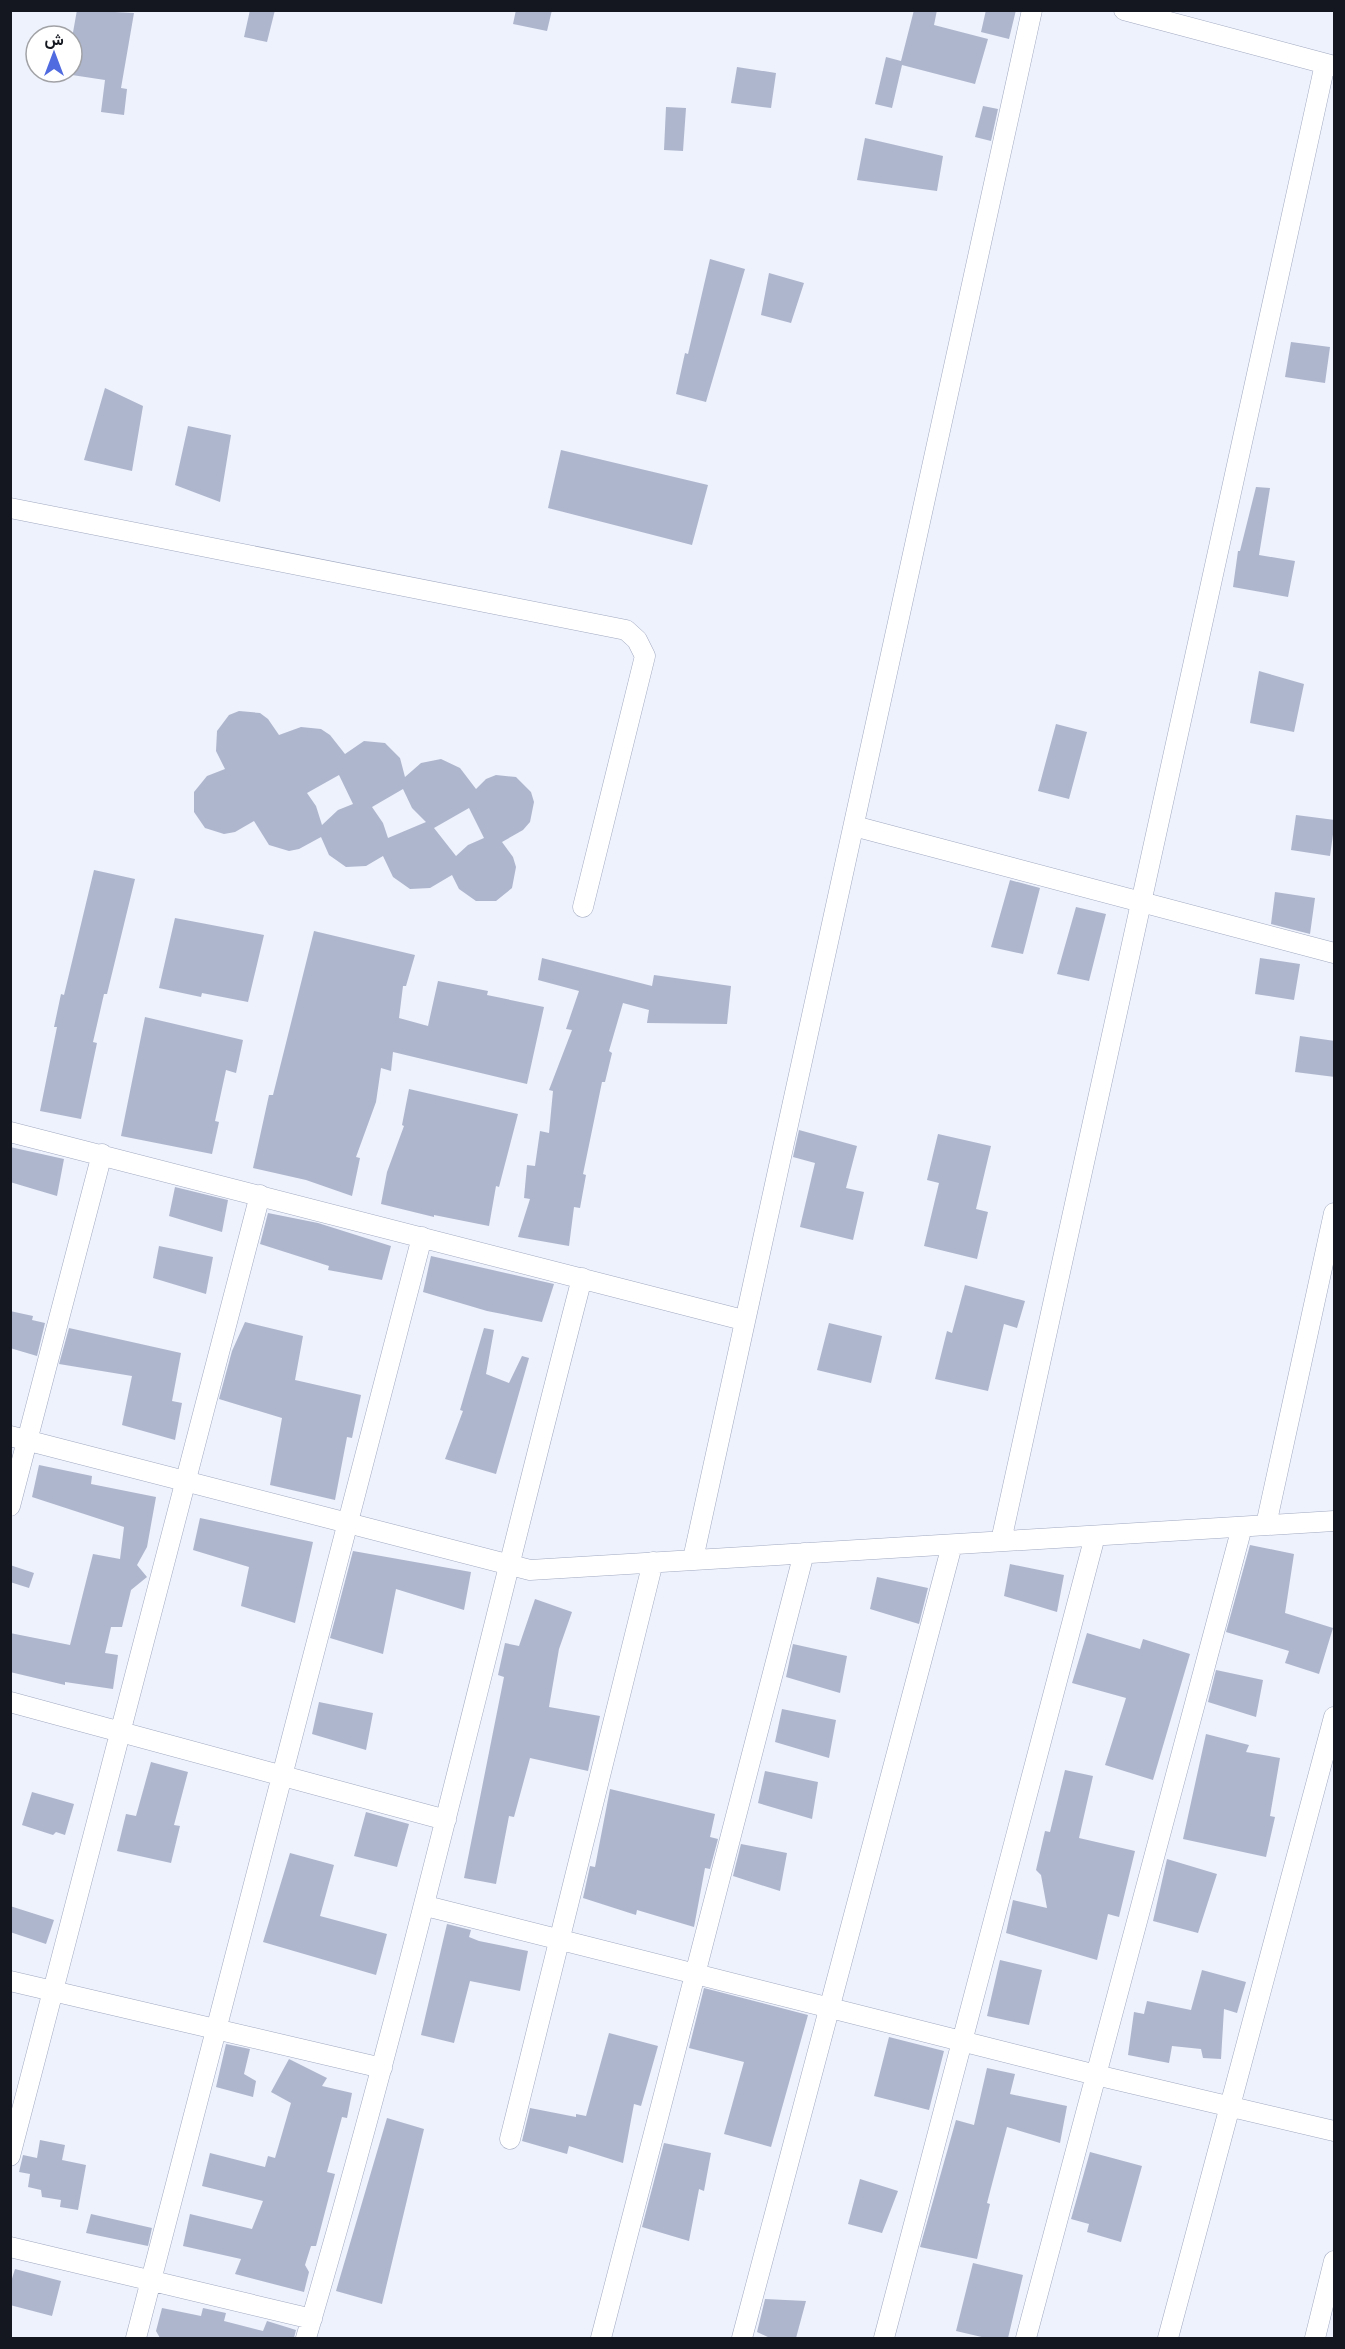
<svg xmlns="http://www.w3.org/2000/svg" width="1345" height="2349" font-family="Karla,Vazirmatn,sans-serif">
  <rect width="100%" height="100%" fill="#eef2fc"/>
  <path fill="#aeb6ce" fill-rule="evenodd" d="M77,10l57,3 -13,75 6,1 -3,26 -23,-3 4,-32 -33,-5v-37z
    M250,10h25l-8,32 -23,-5z
    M516,10h36l-5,21 -34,-7z
    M914,10h23l-3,15 54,14 -13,45 -73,-19 -10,43 -17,-4 11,-47 15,4z
    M986,10h30l-7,29 -28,-7z
    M737,67l39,6 -5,35 -40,-5z
    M983,106l15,3 -7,32 -16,-4z
    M666,107l20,1 -3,43 -19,-1z
    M865,138l78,18 -6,35 -80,-11z
    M710,259l35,10 -39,133 -30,-8 9,-41 3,1z
    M769,273l35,10 -13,40 -30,-8z
    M1291,342l39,5 -5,36 -40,-6z
    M105,388l38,18 -11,65 -48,-11z
    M188,426l43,9 -11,67 -45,-17z
    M561,450l147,35 -16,60 -144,-37z
    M1256,487l14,1 -11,67 36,6 -7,36 -55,-10 5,-36h2z
    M1259,671l45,13 -10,48 -44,-9z
    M239,711l21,2 8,6 11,16 22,-8 20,2 9,6 15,19 19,-13 21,2 15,15 5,19 16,-14 20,-4 19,9 16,21 10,-10 10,-4 20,2 15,15 3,10 -4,20 -7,8 -21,12 11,15 3,10 -4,21 -16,13h-20l-17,-12 -7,-14 -22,13 -20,1 -17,-12 -10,-21 -17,10 -20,1 -17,-12 -8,-18 -22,12 -10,2 -20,-6 -15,-24 -19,11 -11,2 -19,-6 -11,-16v-20l13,-16 18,-7 -9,-18 1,-20 12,-16zM339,775l14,29 -15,6 -16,15 -6,-19 -9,-13zM403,789l9,19 14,14 -38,16 -5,-15 -11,-16zM469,808l15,30 -16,7 -12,11 -22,-28z
    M1056,724l31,8 -18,67 -31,-8z
    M1296,815l39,5 -5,36 -39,-6z
    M94,870l41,9 -28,115h-3l-11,48 4,1 -16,76 -41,-8 17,-84h-3l7,-33 3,1z
    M1010,880l30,8 -17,66 -32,-7z
    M1275,892l40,6 -5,36 -39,-10z
    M1076,907l30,7 -17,67 -32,-7z
    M175,918l89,17 -16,67 -46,-9 -1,4 -42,-9z
    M314,931l101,24 -9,31h-3l-4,32 29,8 10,-45 50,10 -1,4 57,12 -17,77 -134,-32 -2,19 -10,-3 -5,34 -20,55 4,1 -8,38 -46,-16 -53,-12 16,-73h4z
    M542,958l110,28 2,-11 77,11 -4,38 -80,-1 2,-13 -26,-7 -14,48 3,2 -7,29h-3l-19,92 3,1 -6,33 -6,-1 -5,39 -51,-9 12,-38 -6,-1 3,-33 8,1 5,-35 9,2 4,-42 -4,-1 23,-60 -6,-1 13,-38 -41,-11z
    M1260,958l40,6 -6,36 -39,-6z
    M145,1017l98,23 -7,33 -10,-3 -11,51 4,1 -7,32 -91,-18z
    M1300,1036l35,5v36l-40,-5z
    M409,1089l109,25 -19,73 -3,-1 -7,40 -55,-11v2l-53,-13 6,-32 17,-46 -2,-1z
    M799,1130l58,16 -11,42 18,4 -11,48 -53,-13 15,-64 -22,-6z
    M938,1134l53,12 -15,63 12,3 -11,47 -53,-13 15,-63 -12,-3z
    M10,1147l54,12 -7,37 -47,-14z
    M175,1187l53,13 -6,32 -53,-16z
    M268,1213l50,10 73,23 -9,34 -54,-10 1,-4 -69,-22z
    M159,1246l54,11 -7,37 -53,-16z
    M431,1256l123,28 -12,38 -55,-11 -64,-19z
    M965,1285l60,16 -8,27 -13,-4 -16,67 -53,-12 12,-48 5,2z
    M10,1311l23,5 -1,4 13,3 -8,33 -27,-8z
    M245,1322l58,14 -8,44 66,15 -9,43 -5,-1 -12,63 -65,-15 12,-67 -63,-19 13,-48z
    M829,1323l53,13 -11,47 -54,-13z
    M69,1328l112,25 -9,48 10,2 -7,37 -53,-15 10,-49 -73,-12z
    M484,1328l10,2 -8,44 23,9 13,-27 7,2 -33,116 -51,-15 18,-48 -3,-1z
    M39,1465l53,11 -1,8 65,13 -9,50 -10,18 10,12 -16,13 -9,37h-11l-6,26 13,2 -5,34 -48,-7v3l-55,-13v-39l60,12 23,-91 27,5 4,-32 -92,-30z
    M200,1518l113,24 -18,81 -54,-17 8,-39 -56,-17z
    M1250,1545l44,9 -9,59 48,15 -14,46 -34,-11 4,-12 -63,-19z
    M353,1551l118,21 -7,38 -68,-21 -13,65 -53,-16z
    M1010,1564l54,11 -7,37 -53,-16z
    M10,1565l24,8 -5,15 -19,-6z
    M877,1577l51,11 -9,36 -49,-15z
    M535,1599l37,13 -13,37 -10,58 51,9 -12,55 -58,-13 -16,59 -5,-1 -13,68 -32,-6 40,-201 -6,-2 7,-32 14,3z
    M1087,1633l53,16 3,-10 47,15 -37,126 -48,-15 21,-67 -54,-15z
    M793,1644l54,12 -7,37 -54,-16z
    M1216,1670l47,10 -7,37 -48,-15z
    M319,1702l54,11 -7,37 -54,-16z
    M782,1709l54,11 -7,38 -54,-16z
    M1206,1734l43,11 -3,7 34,6 -10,58 5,1 -9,40 -83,-18z
    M151,1762l37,10 -14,53 6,1 -9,37 -54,-12 9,-37 10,2z
    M1065,1770l28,6 -14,62 56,13 -16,66 -11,-3 -11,46 -91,-27 7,-33 34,8 -6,-33 -5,-5 9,-39 5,1z
    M765,1771l53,11 -6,37 -54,-16z
    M610,1789l105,25 -5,23 8,2 -8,30 -5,-1 -11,59 -57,-17 -1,5 -53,-17 7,-32 5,1z
    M32,1792l42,12 -9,31 -9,-3 -3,3 -31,-10z
    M366,1812l43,12 -12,43 -43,-11z
    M741,1844l46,9 -7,38 -47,-15z
    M290,1853l44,12 -14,51 67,18 -11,41 -113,-33z
    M1167,1859l50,15 -19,59 -45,-12z
    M10,1906l44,14 -8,24 -36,-12z
    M447,1924l24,6 -2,7 10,4 49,10 -8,40 -50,-10 -16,62 -33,-8z
    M1000,1960l42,10 -13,55 -42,-9z
    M1202,1970l44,12 -9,31 -13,-4 -3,50 -18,-1 -2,-9 -29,-3 -3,17 -41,-8 6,-43 10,2 3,-13 44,9z
    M704,1988l104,27 -37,132 -47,-13 20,-72 -55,-14z
    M609,2033l49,13 -17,60 -7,-2 -11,59 -54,-17 -2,8 -45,-13 8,-33 46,9v-3l10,2z
    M889,2037l55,14 -15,59 -55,-14z
    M226,2044l24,5 -6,25 12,7 -3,16 -37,-10z
    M289,2059l38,19 -5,8 30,7 -5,25 -5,-1 -15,55 8,2 -19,72h-5l-6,19 4,7 -5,20 -69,-18 6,-15 -58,-13 7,-32 62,15 11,-28 -61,-15 8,-33 55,14 3,-11 7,2 16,-55 -20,-11z
    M987,2068l28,6 -5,20 57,12 -7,37 -53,-16 -20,76 3,1 -13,55 -57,-12 36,-127 18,5z
    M387,2118l37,11 -42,175 -46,-13z
    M40,2140l25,5 -3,15 24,5 -8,45 -18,-3 1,-7 -19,-3 -1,-7 -13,-3 2,-13 -11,-2 4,-17 14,3z
    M664,2143l47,10 -7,38 -5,-2 -10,52 -47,-14z
    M1090,2152l52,14 -21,76 -34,-10 2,-8 -18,-5z
    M860,2179l38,12 -16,42 -34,-9z
    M91,2214l61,14 -4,18 -62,-13z
    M973,2263l50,12 -15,63h-22l-30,-7z
    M15,2269l46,12 -9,35 -42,-11v-20z
    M765,2299l41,2 -10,37h-26l-13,-6z
    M162,2308l39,8 2,-8 23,5 -2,8 39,10 4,-10 29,9 -2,8h-134l-4,-7z"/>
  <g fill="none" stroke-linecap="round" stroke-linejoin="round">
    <defs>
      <path id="minor" d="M1124,10l210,56
        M10,508l616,122 11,10 8,16 -62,251
        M854,826l480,127
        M10,1132l733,188
        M10,1436l520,134 804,-49
        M10,1506l92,-352
        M1266,1525l68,-312
        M1001,1541l324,-1477
        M693,1559l339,-1549
        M10,1702l436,118
        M426,1906l670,169 238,56
        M10,1981l372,87
        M510,2139l143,-577
        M10,2156l250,-961
        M10,2247l302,72
        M136,2338l286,-1101
        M306,2338c103,-350 184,-706 276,-1060
        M601,2338l203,-785
        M742,2338l210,-793
        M884,2338l211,-802
        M1026,2338l216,-811
        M1168,2338l166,-621
        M1315,2338l19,-77"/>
    </defs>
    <use href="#minor" stroke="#a1a9c1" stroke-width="21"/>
    <use href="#minor" stroke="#fff" stroke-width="20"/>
  </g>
  <rect width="1345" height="2349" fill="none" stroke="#141720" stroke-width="24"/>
  <g transform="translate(54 54)"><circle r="28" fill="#ffffff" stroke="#a1a2a6" stroke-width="1.5"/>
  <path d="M0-4.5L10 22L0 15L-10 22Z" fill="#506adf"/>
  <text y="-9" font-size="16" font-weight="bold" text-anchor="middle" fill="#141720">ش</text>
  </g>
</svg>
